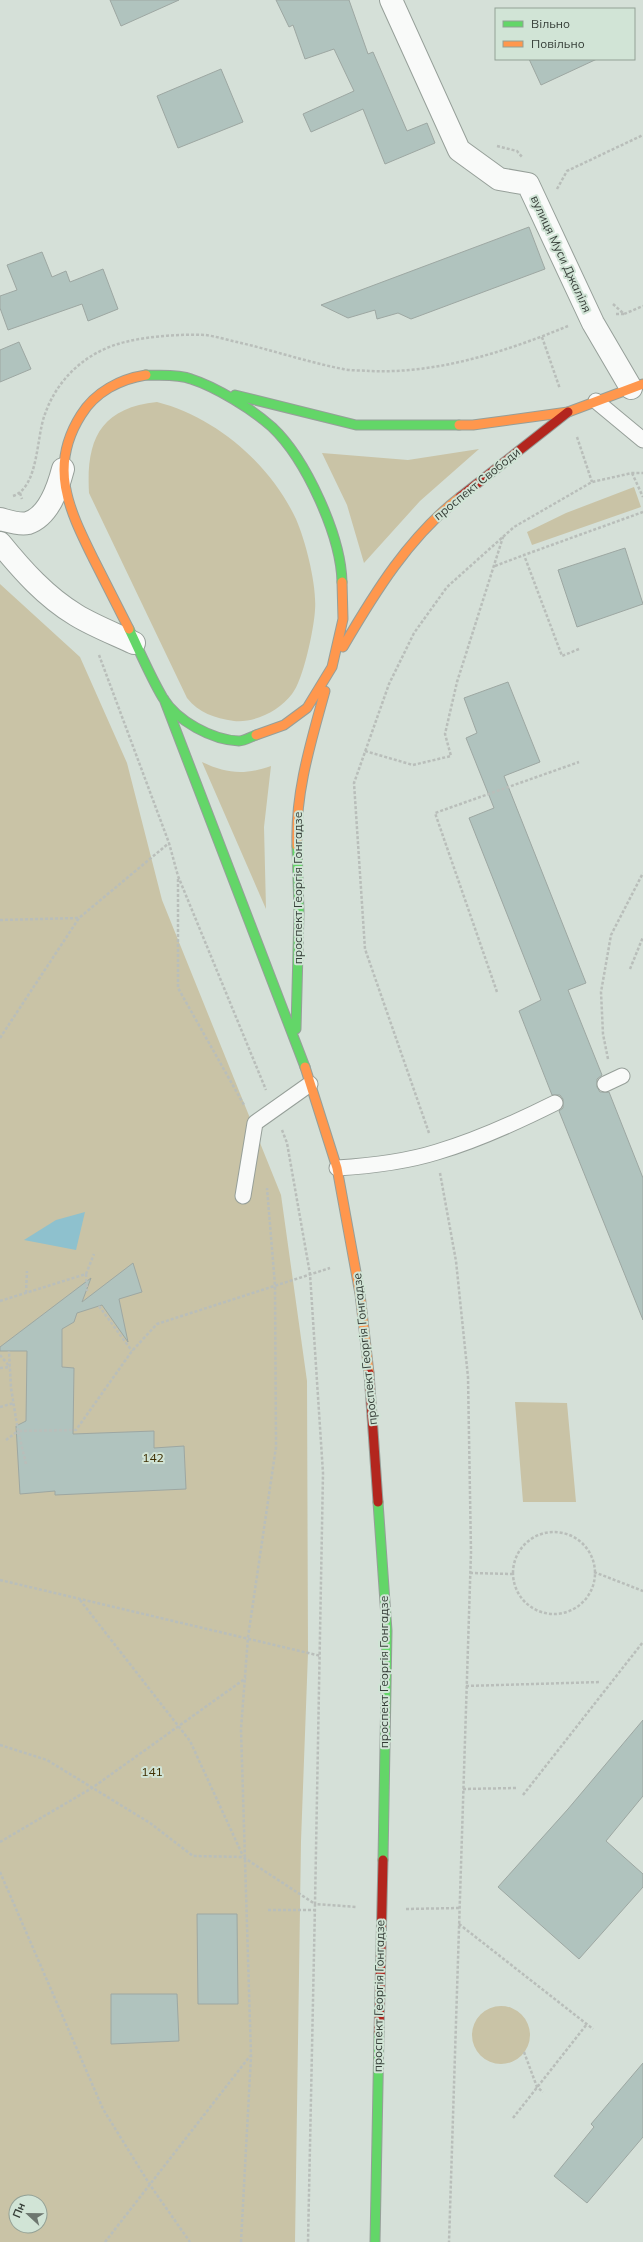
<svg xmlns="http://www.w3.org/2000/svg" width="643" height="2242" font-family="Mulish,sans-serif">
  <rect width="100%" height="100%" fill="#d5e0d8"/>
  <path fill="#c9c3a6" fill-rule="evenodd" d="M157,402c59,15 113,62 139,117 10,23 21,67 19,91 -1,19 -12,71 -23,84 -13,17 -37,29 -58,27 -20,-3 -35,-8 -47,-23l-98,-205c-3,-53 11,-85 68,-91z
    M479,449l-59,52 -56,62 -17,-58 -25,-52 86,7z
    M634,487l7,20 -109,38 -5,-13 39,-19z
    M0,584l80,73 47,106 35,137 119,295 26,186 1,272 -7,188 -6,401h-295zM16,2202h24v24h-24z
    M202,762c25,12 43,13 69,4l-7,61 2,82z
    M515,1402l52,1 9,99h-53z
    M472 2035a29 29 0 1 1 58 0a29 29 0 1 1-58 0Z"/>
  <path fill="#8ec1ce" d="M85,1212l-9,38 -52,-10 32,-20z"/>
  <path fill="#b0c3be" stroke="#9da7a2" d="M110,0h69l-58,26z
    M276,0h73l19,54 5,-2 34,79 20,-8 8,20 -50,21 -22,-55 -52,23 -8,-18 51,-23 -20,-42 -29,10 -12,-34 -4,2z
    M529,59h68l-56,26z
    M221,69l22,53 -65,26 -21,-52z
    M529,227l16,42 -134,50 -13,-6 -21,6 -2,-9 -27,8 -27,-13z
    M42,252l10,25 14,-6 4,11 33,-13 15,40 -30,12 -6,-17 -74,26 -8,-22v-12l17,-6 -10,-25z
    M19,342l12,27 -31,13v-32z
    M625,548l18,56 -66,23 -19,-57z
    M508,682l32,80 -36,14 82,207 -18,7 34,85 -5,4v8l3,5h9l34,86v142l-84,-209 4,-3v-9l-3,-4h-8l-33,-84 22,-11 -72,-182 25,-10 -28,-70 11,-5 -13,-35z
    M133,1263l9,29 -23,7 9,43 -26,-37 -25,8 -3,9 -12,7v38l12,1 -1,66 81,-3v17l30,-2 2,43 -131,6v-4l-35,3 -4,-68 10,-5 1,-70h-27v-4l91,-69 -9,24z
    M643,1720v76l-37,45 37,33v13l-64,72 -81,-72 70,-78z
    M197,1914h40l1,90h-40z
    M111,1994h66l2,47 -68,3z
    M643,2063v74l-56,66 -33,-27 40,-49 -3,-3z"/>
  <g fill="none" stroke-linecap="round" stroke-linejoin="round">
    <defs>
      <path id="lane" d="M596,401l47,39
        M605,1084l17,-8
        M337,1168c33,-2 68,-6 100,-16 41,-12 80,-30 118,-49
        M243,1196l12,-73 55,-39"/>
      <path id="street" d="M391,0l68,150 40,29 29,5 65,139 38,65
        M0,519c8,2 19,6 28,4 21,-7 30,-35 35,-54
        M0,543c22,27 46,54 76,72 18,11 39,19 58,28"/>
      <path id="fast" d="M146,375c14,1 32,-1 45,4 25,8 61,30 81,48 34,32 69,109 70,155
        M235,395l121,30h103
        M129,629c11,23 21,47 34,69 14,23 49,42 76,43 5,0 12,-4 17,-6
        M164,699l141,368
        M296,1029l3,-117 -2,-66
        M378,1502l9,129 -4,229
        M375,2242l4,-209"/>
      <path id="slow" d="M459,425h14l95,-13 75,-28
        M129,629c-12,-24 -24,-47 -36,-71 -24,-49 -45,-91 -12,-143 14,-23 39,-36 65,-40
        M343,647c32,-55 66,-110 117,-150
        M256,735l28,-10 23,-17 25,-41 11,-48 -1,-37
        M297,846c-2,-54 14,-104 28,-155
        M305,1067l32,101 23,126 9,79"/>
      <path id="jam" d="M460,497l108,-85
        M369,1373l9,129
        M379,2033l4,-173"/>
    </defs>
    <use href="#lane" stroke="#969f99" stroke-width="17"/>
    <use href="#street" stroke="#969f99" stroke-width="24"/>
    <use href="#fast" stroke="#969f99" stroke-width="11"/>
    <use href="#slow" stroke="#969f99" stroke-width="11"/>
    <use href="#jam" stroke="#969f99" stroke-width="11"/>
    <path stroke="#b9beba" stroke-width="2.5" stroke-dasharray="3 2" stroke-linecap="butt" d="M497,146l20,5 5,6
      M557,189l10,-18 76,-36
      M613,304l11,10 19,-8
      M616,314h8
      M542,337l18,52
      M577,437l15,45
      M632,473l11,24
      M20,493l2,6
      M13,496c26,-9 23,-59 32,-82 13,-37 43,-63 80,-72 25,-6 54,-8 80,-7 10,1 22,5 32,7 35,8 70,20 106,27 8,2 18,1 26,2 68,3 136,-19 199,-45
      M495,566l29,-11
      M579,649l-17,7 -38,-101 119,-43
      M99,655l70,188 9,33 88,214
      M365,751l48,14 38,-9 -6,-22 12,-52 46,-145
      M178,879v109l66,117
      M0,920l78,-2
      M630,969l13,-32
      M497,992l-62,-179 144,-51
      M0,1038l79,-120 90,-75
      M608,1059l-5,-25 -2,-42 10,-57 32,-62
      M282,1130l5,13 23,131 13,199 -8,431 42,3
      M429,1133l-64,-184 -11,-166 35,-99 25,-51 33,-46 67,-60 78,-45 40,-9h11
      M440,1173l16,88 12,116 3,175 -22,690
      M86,1274l1,17
      M26,1293l1,-22
      M0,1301l86,-27 8,-20
      M99,1306l33,45
      M0,1355l10,12
      M0,1368l10,-1
      M0,1407l14,-4
      M6,1440l12,-9 -7,-43 -2,-37
      M26,1464l-8,-33 58,-1 56,-79 25,-27 173,-56
      M513 1573a41 41 0 1 1 82 0a41 41 0 1 1-82 0Z
      M594,1572l49,19
      M470,1573l43,1
      M0,1580l321,76
      M80,1600l110,141 53,115
      M466,1686l135,-4
      M0,1745l47,15 103,63 43,33 50,1 72,47 -7,338
      M463,1789l53,-1
      M523,1795l120,-153
      M0,1842l92,-54 154,-110
      M0,1872l103,237 47,76 40,57
      M406,1909l53,-1
      M268,1910h47
      M459,1924l134,105
      M524,2052l13,35 6,5
      M513,2118l74,-94
      M105,2242l145,-186
      M241,2242l10,-186 -10,-327 7,-92 28,-190 -1,-162 -8,-97"/>
    <use href="#lane" stroke="#f9faf9" stroke-width="15"/>
    <use href="#street" stroke="#f9faf9" stroke-width="22"/>
    <use href="#fast" stroke="#63d668" stroke-width="9"/>
    <use href="#slow" stroke="#ff974d" stroke-width="9"/>
    <use href="#jam" stroke="#b3261e" stroke-width="9"/>
  </g>
  <g text-anchor="middle" stroke-width="4" stroke-linejoin="round" paint-order="stroke">
    <g font-size="12" fill="#353d37" stroke="#d1e4d6">
      <text transform="translate(561 254) rotate(65)" y="4">вулиця Муси Джаліля</text>
      <text transform="translate(477 484) rotate(-39)" y="4">проспект Свободи</text>
      <text transform="translate(298 888) rotate(-90)" y="4">проспект Георгія Гонгадзе</text>
      <text transform="translate(365 1349) rotate(-96)" y="4">проспект Георгія Гонгадзе</text>
      <text transform="translate(384 1672) rotate(-90)" y="4">проспект Георгія Гонгадзе</text>
      <text transform="translate(379 1996) rotate(-89)" y="4">проспект Георгія Гонгадзе</text>
    </g>
    <g font-size="12" fill="#3e2e00" stroke="#d1e4d6">
      <text x="153" y="1462">142</text>
      <text x="152" y="1776">141</text>
    </g>
  </g>
  <rect x="495" y="8" width="140" height="52" fill="#d1e4d6" stroke="#93a196"/>
  <rect x="503" y="21" width="20" height="6" fill="#63d668" stroke="#93a196"/>
  <text x="531" y="28" font-size="12" fill="#353d37">Вільно</text>
  <rect x="503" y="41" width="20" height="6" fill="#ff974d" stroke="#93a196"/>
  <text x="531" y="48" font-size="12" fill="#353d37">Повільно</text>
  <g transform="translate(28 2214) rotate(292)"><circle r="19" fill="#d1e4d6" stroke="#93a196"/>
  <path d="M0-3L7 15L0 10L-7 15Z" fill="#6d766f"/>
  <text y="-6" font-size="11" font-weight="bold" text-anchor="middle" fill="#353d37">Пн</text>
  </g>
</svg>
